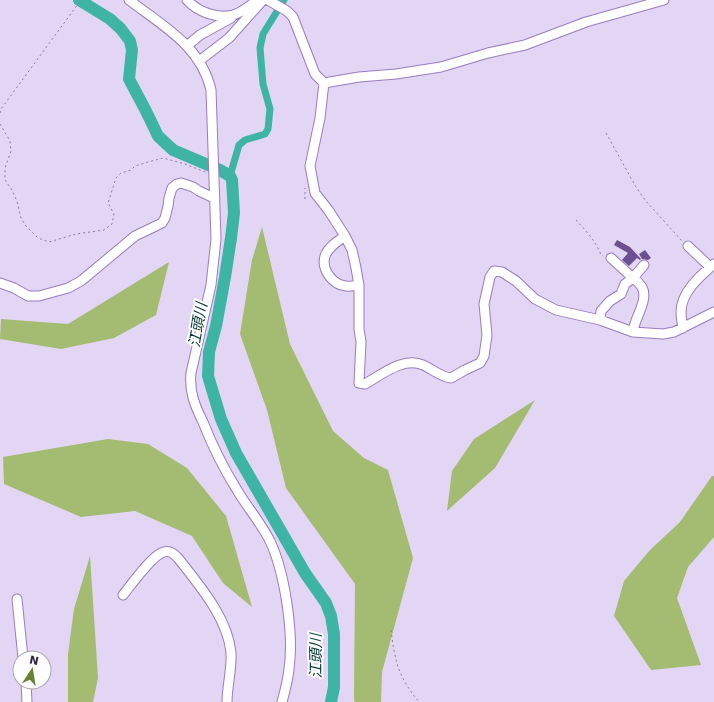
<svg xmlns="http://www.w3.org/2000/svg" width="714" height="702" font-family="'DejaVu Sans','Noto Sans JP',sans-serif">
  <rect width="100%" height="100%" fill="#e2d6f4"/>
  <path fill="#a4bb72" d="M262,227l28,117 43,87 31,27 24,12 25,88 -31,114 -1,30h-25l-2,-1 1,-117 -69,-96 -19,-78 -27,-76 12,-74z
    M169,262l-13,53 -42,23 -53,11 -61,-10 1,-20 67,5z
    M535,400l-40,68 -48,43 5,-40 22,-32z
    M108,439l40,5 39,24 39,48 26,91 -29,-24 -31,-47 -57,-25 -54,6 -77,-33 -1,-27z
    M712,476h2v61l-26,30 -11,31 24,67 -50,5 -37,-54 10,-35 26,-31 30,-28z
    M90,556l8,122 -5,24h-25v-48l6,-45z"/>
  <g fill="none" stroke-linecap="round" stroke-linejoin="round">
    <path stroke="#3eb4a5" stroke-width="7" d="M230,176l9,-31 6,-5 20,-6 3,-5 2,-20 -7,-25 -3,-36 3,-14 21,-34"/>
    <path stroke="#3eb4a5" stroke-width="12" d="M79,0l31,19 11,10 9,12 2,9 -3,29 17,32 12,25 15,14 47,20 10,6 2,4 2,33 -3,25 -6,39 -9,49 -7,26 -1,24 13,43 15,34 69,120 21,30 5,13 3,18v53l-3,15"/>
  </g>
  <path fill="#6d5091" d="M617,240l13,7 11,12 -1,1 -3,-2 -8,8 -7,-6 6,-7 -14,-8z
    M645,250l6,8 -3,2 -6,-1 -3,-5z"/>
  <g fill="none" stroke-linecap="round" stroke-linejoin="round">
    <defs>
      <path id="minor" d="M129,0c34,26 72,46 82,90l5,149 -5,46 -20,88c-2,19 4,33 12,49 9,23 21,47 34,68 10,17 24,33 33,51 15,32 24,93 19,128 -1,11 -4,22 -7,33
        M187,0c11,12 30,19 46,15 8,-2 18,-10 24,-15
        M268,0l19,11 6,6 22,57 9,9 35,-6 37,-3 45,-7 47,-14 37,-8 61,-23 78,-22
        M188,45l12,-10 31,-17 2,-3
        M199,61l30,-23 34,-38
        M324,83l-4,35 -10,48 5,27 14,18 16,25 7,14 4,18 3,17v44l2,13 -2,41 6,1c16,-9 39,-28 58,-19 9,4 18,12 28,13l14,-8 15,-7 4,-7 3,-21 -3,-31 6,-27 4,-6 8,1 14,9 19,18 21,11 44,10 33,12 30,2 11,-2 40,-20
        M345,236c-7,5 -17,11 -20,20 -4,14 8,29 21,30 4,1 9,-1 13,-1
        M688,246l22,21
        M611,258l22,20 11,-13
        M0,283l14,5 14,8h11l29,-8 13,-7 54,-45 27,-13 3,-5 3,-12 1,-8 3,-10 5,-4 4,-1 12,4 6,4 15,7
        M600,320l1,-9 9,-10 11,-7 4,-10 8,-6c3,2 7,6 9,9 7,14 -8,31 -9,45
        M683,328c-1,-5 -2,-11 -2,-16 0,-20 19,-36 33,-48
        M123,595c8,-10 30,-41 41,-43 6,-2 10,2 14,6 21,27 50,60 53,95 1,16 -4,33 -4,49
        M17,599l6,59
        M26,682l1,20"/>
    </defs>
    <use href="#minor" stroke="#997bc0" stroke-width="11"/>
    <path stroke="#887c99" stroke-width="1" stroke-dasharray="2 3" stroke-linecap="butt" d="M0,113l1,-4 80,-109
      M0,124l10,17 1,10 -6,17v12l7,10 5,11 4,17 5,8 12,12 11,4 27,-8 28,-4 8,-6 2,-10 -6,-11 8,-25 5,-5 10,-3 4,-4 13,-4 15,-4 22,6 20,8
      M606,133l30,54 9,13 37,41
      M305,199v-11
      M576,220c10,11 20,21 25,35l2,1
      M391,630c4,31 7,47 28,72"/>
    <use href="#minor" stroke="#fff" stroke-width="9"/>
  </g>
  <g text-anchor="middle" stroke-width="4" stroke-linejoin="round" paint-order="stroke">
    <g font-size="15" font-style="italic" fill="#00352f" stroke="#fdfdfd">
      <text transform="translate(198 325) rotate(-80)" y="5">江頭川</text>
      <text transform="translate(316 656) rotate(-90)" y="5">江頭川</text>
    </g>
  </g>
  <g transform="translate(32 670) rotate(12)"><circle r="19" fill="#fdfdfd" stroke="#aba6b1"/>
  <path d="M0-3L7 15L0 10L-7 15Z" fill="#6a8032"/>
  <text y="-6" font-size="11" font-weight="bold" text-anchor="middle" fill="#302440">N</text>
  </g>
</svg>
